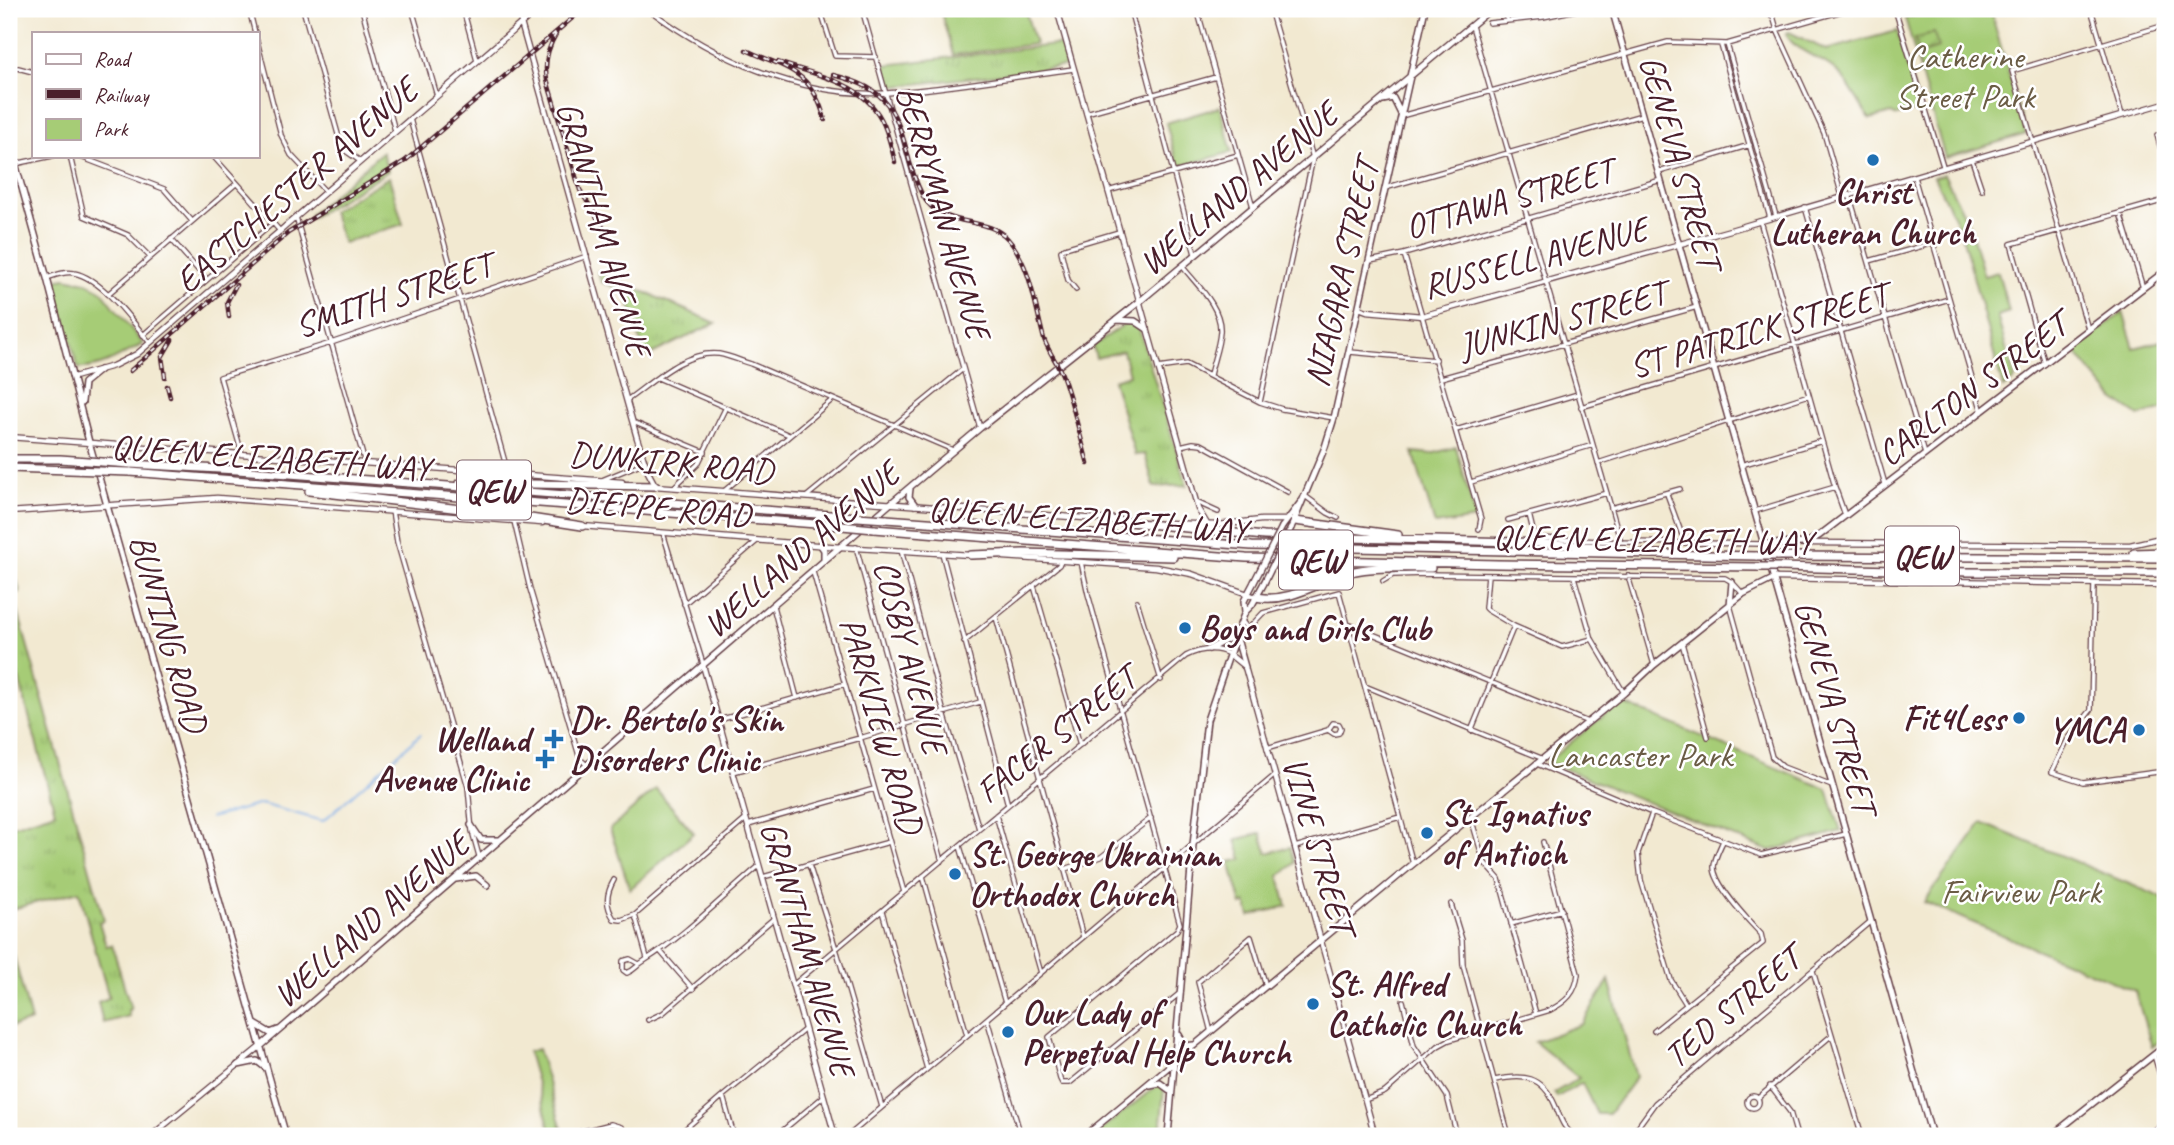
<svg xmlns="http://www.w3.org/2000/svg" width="2174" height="1145" font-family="Caveat,sans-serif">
  <defs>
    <pattern id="grass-tufts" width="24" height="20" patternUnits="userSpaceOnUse" patternTransform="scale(1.75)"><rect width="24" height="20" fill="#a6cc76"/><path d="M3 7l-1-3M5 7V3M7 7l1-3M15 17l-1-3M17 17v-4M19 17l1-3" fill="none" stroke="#90af66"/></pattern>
    <pattern id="garden-furrows" width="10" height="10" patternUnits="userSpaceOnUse" patternTransform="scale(1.75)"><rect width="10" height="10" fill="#a6cc76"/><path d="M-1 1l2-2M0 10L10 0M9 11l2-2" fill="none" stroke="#90af66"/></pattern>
  </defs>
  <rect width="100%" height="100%" fill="#fff"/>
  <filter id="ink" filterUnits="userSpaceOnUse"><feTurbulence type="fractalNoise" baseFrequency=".0143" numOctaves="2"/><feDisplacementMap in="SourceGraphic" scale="14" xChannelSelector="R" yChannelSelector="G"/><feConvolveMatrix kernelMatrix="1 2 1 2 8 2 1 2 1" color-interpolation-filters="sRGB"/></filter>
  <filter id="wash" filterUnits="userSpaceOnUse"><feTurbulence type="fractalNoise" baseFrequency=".00686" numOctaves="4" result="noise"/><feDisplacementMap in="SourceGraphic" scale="28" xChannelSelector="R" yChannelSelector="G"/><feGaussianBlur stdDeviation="1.57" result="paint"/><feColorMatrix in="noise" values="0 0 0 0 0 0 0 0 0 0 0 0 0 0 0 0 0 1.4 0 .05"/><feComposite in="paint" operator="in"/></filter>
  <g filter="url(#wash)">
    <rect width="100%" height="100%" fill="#f2e9d1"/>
    <path fill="url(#grass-tufts)" stroke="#787650" stroke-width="2" d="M1063,44l5,22 -178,21 -5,-22z
      M382,152l6,19 -76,46 -2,-2z
      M389,177l14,47 -60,19 -11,-32z
      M598,272l118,51 -71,34 -19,-66 -25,-9z
      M1126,323l12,3 49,159 -33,2 -9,-33 -10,1 -22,-75 16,-5 -6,-24 -27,7 -3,-12z
      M9,539v14l11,39 -7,2 91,326 -5,2 7,24 6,-1 19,64 -3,1 1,6 -26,7 -5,-21 11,-4 -30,-107 -70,19v-83l46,-15 -46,-170z
      M9,938l22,83 -22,7z"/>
    <path fill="#a6cc76" stroke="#787650" stroke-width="2" d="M940,9h85l10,35 -82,11z
      M1938,9h52l36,125 -81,24 -40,-140z
      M1897,31l23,79 -23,6 -6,-3 -21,6c-12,-16 -23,-42 -40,-53 -14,-10 -36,-16 -44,-32l3,-2 37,18z
      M1220,107l12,45 -54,15 -12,-44z
      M1944,174l26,53 14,49 14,-4 11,40 -12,4 18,63 -12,9 -42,-157 -27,-54z
      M65,278l21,4 15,8 42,54c-19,10 -43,26 -65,24l-24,-88z
      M2123,312l11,36 31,-8v69l-26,7 -25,-17 -40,-48z
      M1456,447l20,72 -41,6 -22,-73 18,2z
      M1620,702l207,87 14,42 -72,20 -222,-89z
      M656,789l38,44 -64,56 -20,-60z
      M1982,823l179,74 4,6v134l-13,10 -17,-56 -211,-89z
      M1261,833l6,20 23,-6 5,16 -16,13 8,30 -37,10 -4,-13 -4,2 -12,-43 12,-3 -6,-19z
      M1609,980l27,97 -27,37h-12l-15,-31 -25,14 -3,-4 25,-15 -44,-36 47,-18z
      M538,1049l24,80 -11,3 -23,-80z
      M1159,1084l5,3 -4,49h-67z"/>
    <path fill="url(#garden-furrows)" stroke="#787650" stroke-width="2" d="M1934,33l4,15 -19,6 -4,-15z"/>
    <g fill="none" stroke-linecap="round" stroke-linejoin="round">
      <path stroke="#7aaae4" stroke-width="2" d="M210,818l51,-14 62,17 98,-87"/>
    </g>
  </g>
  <g filter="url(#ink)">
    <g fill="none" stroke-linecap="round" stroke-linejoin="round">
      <defs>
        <path id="minor" d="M249,9l6,24
          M303,9l38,136 2,4 17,12
          M362,9l33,122
          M412,9l25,87
          M463,9l14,51
          M517,9l4,14
          M648,9c67,50 154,89 239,84 60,-4 126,-16 186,-24
          M820,9l15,47 41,1
          M862,9l118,419
          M1130,9l65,245
          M1197,9l56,198
          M1499,9l9,11
          M1751,9l22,7
          M1771,9l6,21 47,103 18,63
          M1895,9l48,157
          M2091,9l31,106
          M1489,23l54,-6 38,-8
          M1472,26l149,516
          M257,41l24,94 10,20 34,36
          M1727,44l49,172
          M1721,45l49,173
          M9,70l9,-2 15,4
          M1086,113l130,-36
          M1401,116l267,-74 59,2 122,-35
          M410,119l98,354
          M2157,135l8,29
          M70,156l14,60 44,19 22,22
          M78,156l86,33 28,32
          M213,156l67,75
          M1972,160l10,30
          M15,164l37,-8
          M1659,172l91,-27
          M1914,177l68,235
          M1385,188l257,-73
          M1108,191l130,-36
          M1849,194l76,260
          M1805,207l80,277
          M2120,213l23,75
          M296,217l69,246
          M1760,221l75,266 10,28
          M171,239l35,40
          M1404,254l77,265 -2,10
          M1370,261l34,-7 257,-74
          M1869,261l64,-18
          M1182,266c14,18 40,41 38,66 -1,14 -7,29 -10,43
          M47,278c9,-3 18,-7 27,-5 28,5 59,49 76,70
          M1076,290l-8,-10 -7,-29 4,-3 54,-16
          M108,294l129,-111
          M2088,329l-76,-258 153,-46
          M143,335l130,-112
          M1350,352l86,8
          M2045,364l-34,-120 154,-44
          M1158,368l28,-4 74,38 22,7 52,9
          M658,378l131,57
          M1441,378l256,-71
          M627,400c26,-18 58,-50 92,-46 11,2 22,7 32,10l202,86
          M1260,402l53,-244 -43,-149
          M1581,407l368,-108
          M633,422l72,30
          M1456,430l122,-36
          M1180,446l13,-3 8,1 87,48
          M242,454l-22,-77 111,-34 256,-87
          M1598,463l211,-68
          M1741,465l81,-24
          M602,480l43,-18
          M1471,482l122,-37
          M674,487l24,-23 27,-55
          M724,491l108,-91
          M1667,494l18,49
          M1305,496l23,17 10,5
          M806,497l157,-128
          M1196,502l22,10
          M1611,508l69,-19
          M392,511l5,31 71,245 4,44 7,25
          M1755,511l80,-24
          M1529,514l5,21 4,3 83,4 144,2
          M1508,520l99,-27
          M514,521l16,68 47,160 3,10 7,6
          M663,533l40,131
          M856,547l86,314
          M901,550l43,163 35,116
          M942,553l66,252
          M1081,562l7,32 92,330 -3,6 -128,107 11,42 2,4h8l110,-90
          M813,572l91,320
          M1488,575l-3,33 2,2 27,16 48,21 30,-8
          M1628,576l26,89
          M1574,577l18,62 32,54
          M1383,581l10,-6 32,-1 300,4 7,4 11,12
          M2094,584l-3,126 -23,29 -16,33 31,10 82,-11
          M1034,586l46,159
          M1137,601l24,79
          M684,604l73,-63
          M1730,605l42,152 11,10 49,19
          M773,606l24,92
          M996,617l87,320
          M1242,621l6,8 15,-16 76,-21 74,272
          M1348,624l240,98
          M964,642l95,-77 2,-5
          M1682,643l26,94
          M1365,686l176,72
          M719,720l126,-36
          M1471,731l43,-105
          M1267,748l61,-18 6,4 5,-1 2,-5 -2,-4 -6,-1 -5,7
          M1537,764l115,49 109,42 85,-21
          M733,772l127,-34 120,-36
          M1652,813l-14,40 3,27 30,100 15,24
          M996,815l45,158
          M1471,818l13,44 15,17 37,135
          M748,825l126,-36
          M960,846l45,157
          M1295,847l105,-30
          M809,865l29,90 44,152
          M1065,869l36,-12 50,-39
          M923,876l44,159
          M763,877l126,-35
          M614,880c-8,14 -9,25 0,39l7,1 14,-5 111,-96
          M1451,904l11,36 1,25 46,171
          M882,911l45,158
          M635,915l12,43
          M1511,924l51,-14
          M660,951l33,38
          M639,964l-9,-5 -7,2v9l4,3c8,-3 10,-8 17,-12 42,-26 77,-63 115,-95
          M1813,971l49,165
          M793,985l393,-329c14,-7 28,-10 43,-2
          M1403,1001l11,45 33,50 10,40
          M987,1019l34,117
          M648,1020l15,-7 110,-94
          M1654,1031l109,-88 -2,-9c-12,-13 -47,-49 -47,-67 0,-8 6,-19 9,-26
          M1211,1032l-13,-50 53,-45 15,49
          M2154,1055l11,37
          M1495,1080c28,-6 47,-5 60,25 6,14 7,22 20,31
          M1770,1086l20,26 7,24
          M1747 1102a6 6 0 1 1 12 0a6 6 0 1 1-12 0Z
          M723,1096l11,40
          M1758,1098l74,-63
          M1365,1100l20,-8 53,-46 11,-6 101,-30c16,-8 26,-17 28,-36l-35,-132
          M564,1136l47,-12 10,3 9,9
          M677,1136l46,-40 81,-66
          M776,1136l48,-40
          M848,1136l427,-361
          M1631,1136l24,-33 216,-182
          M1700,1136l6,-2 6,2
          M2147,1136l18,-14"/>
        <path id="tertiary" d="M1057,9l141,500 9,15
          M521,23l116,415 11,34 7,13
          M1359,308l8,3 55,5 312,-87 431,-126
          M74,377l39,-11 24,-12 401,-345
          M9,437l613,45
          M655,486l456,34
          M9,512l208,-14 325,25
          M1168,523l50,2 43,-5h25
          M582,526l259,21 130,8
          M1808,543l322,2 35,-8
          M1004,557l152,10 36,7 64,23
          M1775,578l390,7
          M1229,654l16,13 130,469
          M703,665l132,471
          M151,1136l110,-90"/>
        <path id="secondary" d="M1612,9l320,1127
          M1383,100l10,-2 8,16
          M9,141l38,137 42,164 197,694
          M1117,320l18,1 12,8
          M82,402l2,-19 16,-13
          M910,489l-1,8 6,8
          M1282,527l19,-25
          M1291,528l34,-81 9,-29 91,-409
          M820,544l4,6v9
          M1765,544l42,-1 13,-8 345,-264
          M1730,605l2,-23
          M1245,612l-1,-11 10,-19
          M1236,635l9,32
          M1209,649l27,-14
          M471,825l10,15h17
          M456,879l20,-3 11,9
          M255,1024l15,9 8,-3
          M1179,1035l6,11 8,-1
          M261,1046l630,-543 89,-75 159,-126 352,-293
          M238,1065l19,-4 9,7
          M1150,1085l10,-2 11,8
          M1085,1136l328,-272 211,-171 30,-28 89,-71 32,-16
          M1168,1136l25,-291 14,-125 29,-85 9,-23 7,-7 12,-22
          M2051,1136l114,-90"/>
        <path id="motorway" d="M130,464l107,6 620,47
          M130,472l712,54
          M460,483l195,3
          M309,491l202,24 71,11
          M886,519l366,27 505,10
          M1110,520l154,16 253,6 85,5 14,3
          M1295,521l103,14
          M874,529l372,29 252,6 261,3
          M2134,553l31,-1
          M971,555l52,-2 150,4
          M1777,556l388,2
          M1780,567l188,5 197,1
          M1256,597c36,7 66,-18 99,-26 25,-5 51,-3 76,-3"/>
      </defs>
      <use href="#minor" stroke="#633d44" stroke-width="6"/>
      <use href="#tertiary" stroke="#633d44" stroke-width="7"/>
      <use href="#secondary" stroke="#633d44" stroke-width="8"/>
      <use href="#motorway" stroke="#633d44" stroke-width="10"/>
      <use href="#minor" stroke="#fff" stroke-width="3.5"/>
      <use href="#tertiary" stroke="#fff" stroke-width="4.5"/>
      <use href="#secondary" stroke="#fff" stroke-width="5"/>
      <use href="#motorway" stroke="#fff" stroke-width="7"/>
      <defs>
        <path id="rail" d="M556,34c-9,15 -12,29 -9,46l33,110 23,37
          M746,50c42,19 66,21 79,70
          M778,62c39,14 87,19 106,63 5,12 8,25 11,37
          M833,75c56,13 64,37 77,88 4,13 9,29 17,39 21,26 60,14 81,37 23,26 27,68 36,100 5,14 14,24 19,38 10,28 17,58 25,87
          M229,317l-2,-15 9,-17
          M130,371l158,-138 117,-72 178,-152
          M165,377l-3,-20 10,-17
          M167,386l3,11"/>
      </defs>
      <use href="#rail" stroke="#4a1f2b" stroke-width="4.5"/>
      <use href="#rail" stroke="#fff" stroke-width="2" stroke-dasharray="5" stroke-linecap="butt"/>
      <defs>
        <path id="secondary-bridge" d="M1254,582l28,-55
          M1264,583l27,-55"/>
        <path id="motorway-bridge" d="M9,459h51l70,5
          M9,468l121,4
          M857,517l29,2
          M842,526l32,3
          M1757,556h20
          M1759,567h21"/>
      </defs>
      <use href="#secondary-bridge" stroke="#633d44" stroke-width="8" stroke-linecap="butt"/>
      <use href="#motorway-bridge" stroke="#633d44" stroke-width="10" stroke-linecap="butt"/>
      <use href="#secondary-bridge" stroke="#fff" stroke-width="5"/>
      <use href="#motorway-bridge" stroke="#fff" stroke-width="7"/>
    </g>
  </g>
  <g fill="#1f6fb2" stroke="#fff" stroke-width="2.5">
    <circle cx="1873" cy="160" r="7"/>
    <circle cx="1185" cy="628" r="7"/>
    <circle cx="2019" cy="718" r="7"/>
    <circle cx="2139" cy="730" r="7"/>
    <path d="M550.5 728.5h7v7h7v7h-7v7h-7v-7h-7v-7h7z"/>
    <path d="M541.5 748.5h7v7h7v7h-7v7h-7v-7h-7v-7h7z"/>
    <circle cx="1427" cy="833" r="7"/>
    <circle cx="955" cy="874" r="7"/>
    <circle cx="1313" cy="1004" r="7"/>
    <circle cx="1008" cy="1032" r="7"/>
  </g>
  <g text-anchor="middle" stroke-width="5" stroke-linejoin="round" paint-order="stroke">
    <g fill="#fff" stroke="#80626b" stroke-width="2">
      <rect x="457" y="460.5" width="74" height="59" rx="5"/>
      <rect x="1885" y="526.5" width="74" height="59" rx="5"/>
      <rect x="1279" y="530.5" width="74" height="59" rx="5"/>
    </g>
    <g font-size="33" font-weight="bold" fill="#4a1f2b">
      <text x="494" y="502">QEW</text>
      <text x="1922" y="568">QEW</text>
      <text x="1316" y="572">QEW</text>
    </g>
    <g font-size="35" fill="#6a5c45" stroke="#fff">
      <text x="1965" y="68">Catherine<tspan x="1965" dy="40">Street Park</tspan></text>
      <text x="1640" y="767">Lancaster Park</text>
      <text x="2021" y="903">Fairview Park</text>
    </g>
    <g font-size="35" fill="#4a1f2b" stroke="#fff">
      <text transform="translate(1681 162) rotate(74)" y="12">GENEVA STREET</text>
      <text transform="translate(296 185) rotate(-41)" y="12">EASTCHESTER AVENUE</text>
      <text transform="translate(1238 188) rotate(-40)" y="12">WELLAND AVENUE</text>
      <text transform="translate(1509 198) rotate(-16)" y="12">OTTAWA STREET</text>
      <text transform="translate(944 212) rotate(74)" y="12">BERRYMAN AVENUE</text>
      <text transform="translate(604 229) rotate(74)" y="12">GRANTHAM AVENUE</text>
      <text transform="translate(1535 257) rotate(-15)" y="12">RUSSELL AVENUE</text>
      <text transform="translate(1341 273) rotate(-77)" y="12">NIAGARA STREET</text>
      <text transform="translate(393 295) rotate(-18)" y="12">SMITH STREET</text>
      <text transform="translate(1562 319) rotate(-15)" y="12">JUNKIN STREET</text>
      <text transform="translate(1758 330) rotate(-16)" y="12">ST PATRICK STREET</text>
      <text transform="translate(1972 389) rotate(-37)" y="12">CARLTON STREET</text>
      <text transform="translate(271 457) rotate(4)" y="12">QUEEN ELIZABETH WAY</text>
      <text transform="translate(671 462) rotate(5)" y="12">DUNKIRK ROAD</text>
      <text transform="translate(658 507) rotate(5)" y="12">DIEPPE ROAD</text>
      <text transform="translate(1088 519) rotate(4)" y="12">QUEEN ELIZABETH WAY</text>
      <text transform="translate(1653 539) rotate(1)" y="12">QUEEN ELIZABETH WAY</text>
      <text transform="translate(801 549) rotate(-41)" y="12">WELLAND AVENUE</text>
      <text transform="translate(169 633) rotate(74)" y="12">BUNTING ROAD</text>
      <text transform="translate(911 657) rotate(75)" y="12">COSBY AVENUE</text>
      <text transform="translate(1836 707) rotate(74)" y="12">GENEVA STREET</text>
      <text transform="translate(882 725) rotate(74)" y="12">PARKVIEW ROAD</text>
      <text transform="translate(1056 734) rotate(-39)" y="12">FACER STREET</text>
      <text transform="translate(1319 845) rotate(74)" y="12">VINE STREET</text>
      <text transform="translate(371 919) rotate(-41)" y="12">WELLAND AVENUE</text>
      <text transform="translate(808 949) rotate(74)" y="12">GRANTHAM AVENUE</text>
      <text transform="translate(1732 1007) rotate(-40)" y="12">TED STREET</text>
    </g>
    <g font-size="35" font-weight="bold" fill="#4a1f2b" stroke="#fff" text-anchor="start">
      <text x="1873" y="204" text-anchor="middle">Christ<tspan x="1873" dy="40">Lutheran Church</tspan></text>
      <text x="1199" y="640">Boys and Girls Club</text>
      <text x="2005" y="730" text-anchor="end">Fit4Less</text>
      <text x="570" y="731">Dr. Bertolo's Skin<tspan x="570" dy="40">Disorders Clinic</tspan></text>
      <text x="2125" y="742" text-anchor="end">YMCA</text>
      <text x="529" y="751" text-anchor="end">Welland<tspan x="529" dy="40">Avenue Clinic</tspan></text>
      <text x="1441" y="825">St. Ignatius<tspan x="1441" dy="40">of Antioch</tspan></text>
      <text x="969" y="866">St. George Ukrainian<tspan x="969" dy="40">Orthodox Church</tspan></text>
      <text x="1327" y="996">St. Alfred<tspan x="1327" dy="40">Catholic Church</tspan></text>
      <text x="1022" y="1024">Our Lady of<tspan x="1022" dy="40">Perpetual Help Church</tspan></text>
    </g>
  </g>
  <rect width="2174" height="1145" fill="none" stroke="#fff" stroke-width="35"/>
  <rect x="32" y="32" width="228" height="126" fill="#ffffff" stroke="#b7a5aa" stroke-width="2"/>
  <rect x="46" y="54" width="35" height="10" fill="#ffffff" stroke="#b7a5aa" stroke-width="2"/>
  <text x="94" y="66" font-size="21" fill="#4a1f2b">Road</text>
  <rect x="46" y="89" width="35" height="10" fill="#4a1f2b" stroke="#b7a5aa" stroke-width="2"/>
  <text x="94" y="102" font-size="21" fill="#4a1f2b">Railway</text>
  <rect x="46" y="119" width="35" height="21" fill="#a6cc76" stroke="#b7a5aa" stroke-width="2"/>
  <text x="94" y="136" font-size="21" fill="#4a1f2b">Park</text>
</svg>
